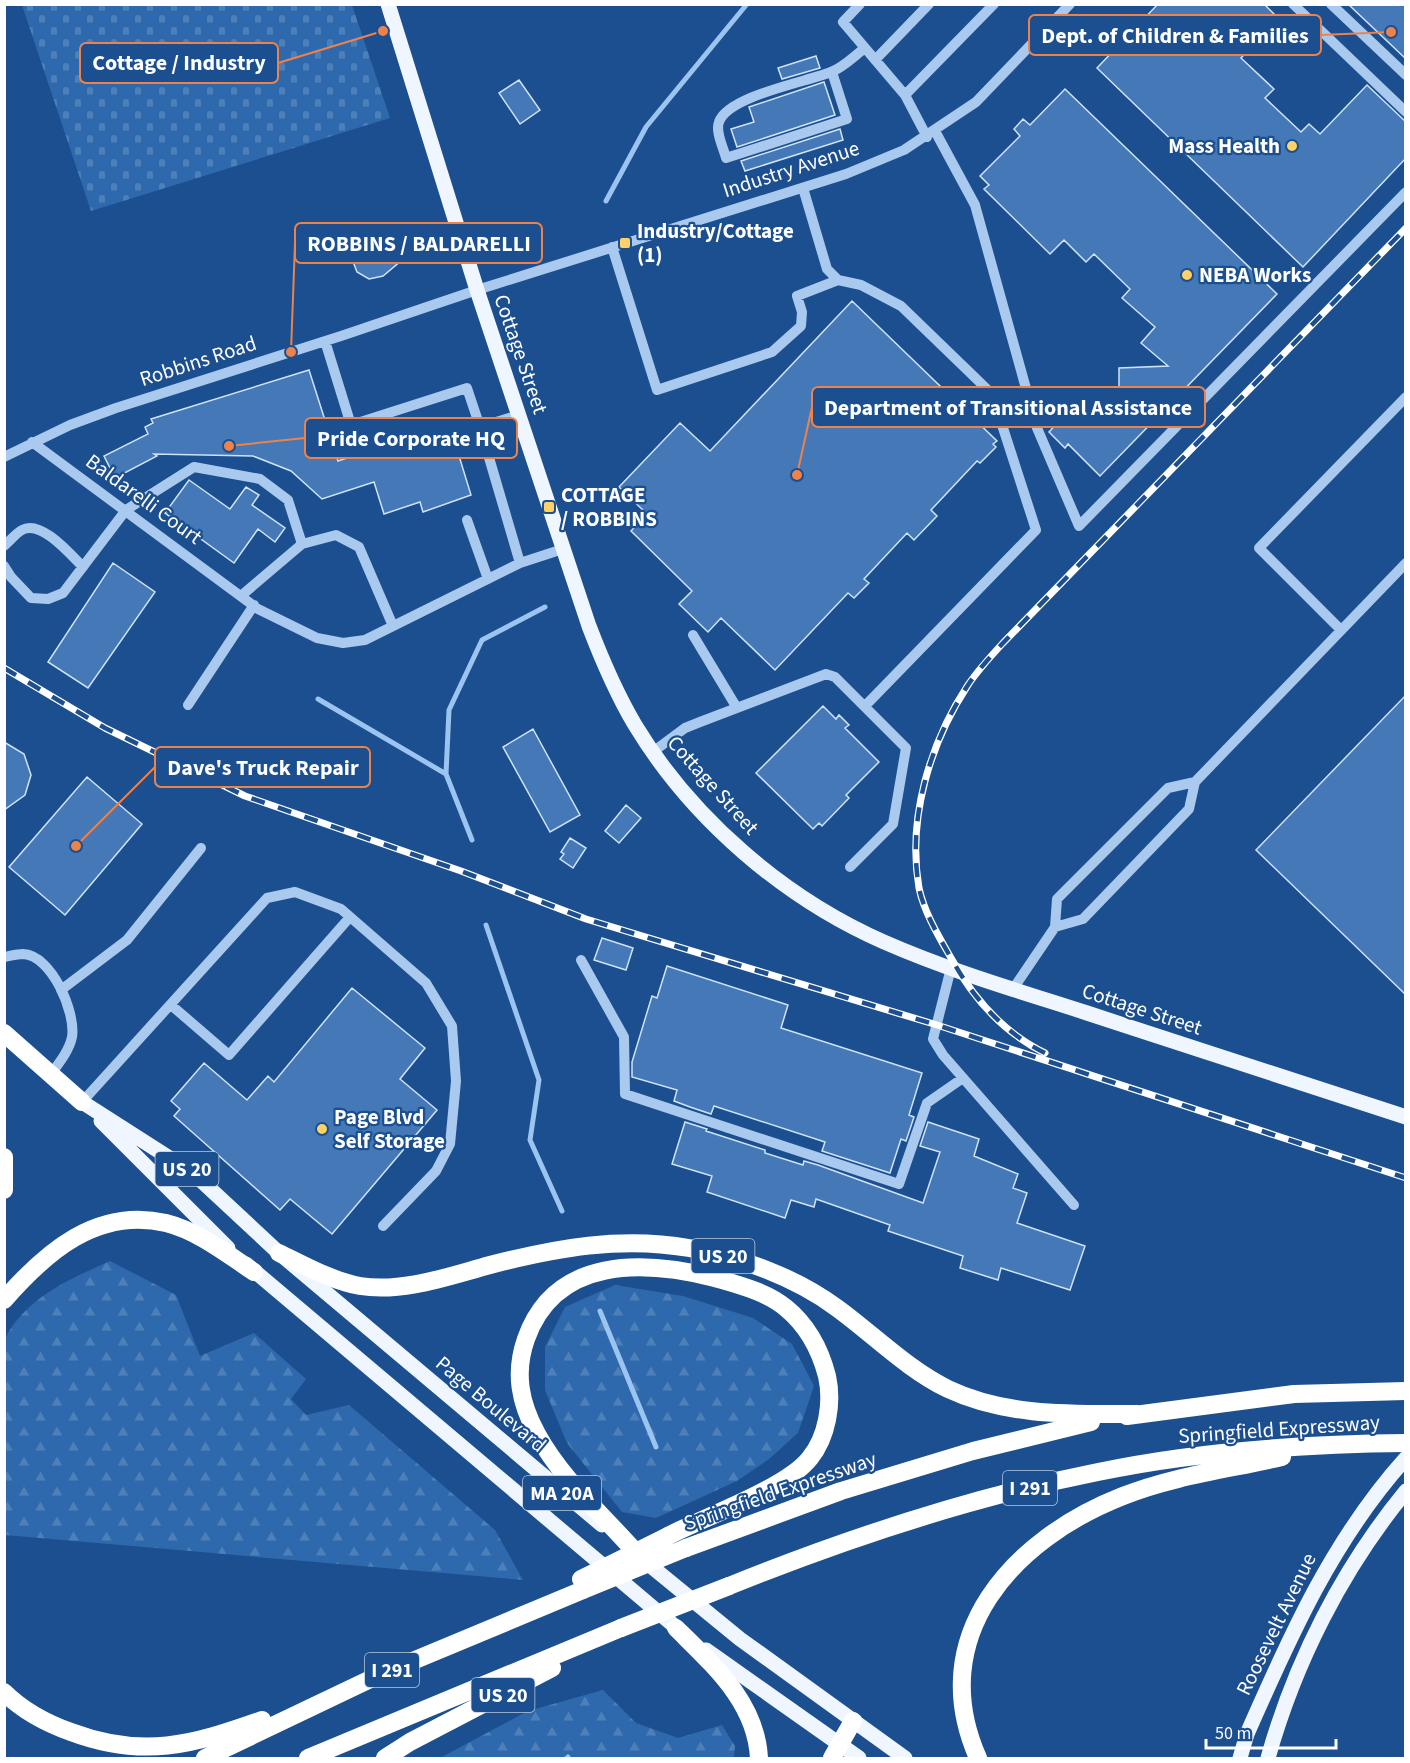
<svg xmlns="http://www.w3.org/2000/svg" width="1410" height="1763" font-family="'Source Sans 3',sans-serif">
  <defs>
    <pattern id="forest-firs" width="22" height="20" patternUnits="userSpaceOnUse" patternTransform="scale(1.5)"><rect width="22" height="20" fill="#2e69ad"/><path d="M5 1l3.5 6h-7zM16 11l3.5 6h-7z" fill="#4d80b9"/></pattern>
    <pattern id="cemetery-stones" width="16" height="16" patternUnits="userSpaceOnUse" patternTransform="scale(1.5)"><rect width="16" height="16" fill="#2e69ad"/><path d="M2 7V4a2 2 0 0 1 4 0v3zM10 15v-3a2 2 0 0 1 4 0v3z" fill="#4d80b9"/></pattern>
  </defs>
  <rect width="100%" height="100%" fill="#1b4f8f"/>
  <path fill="url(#forest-firs)" d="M110,1261l66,34 24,61 54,-23 52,46 -15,20 15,16 43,-10 146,125 28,50 -518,-45v-196c20,-41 65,-60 105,-78z
    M615,1285l68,11 70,22 39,26 22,42 -16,47 -29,26 -32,22 -81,37 -34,-6 -55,-69 -22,-53v-43l20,-40z
    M603,1690l33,33 42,15 44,-13 13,21 -1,12h-294l88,-47z"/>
  <path fill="url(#cemetery-stones)" d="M22,5h330l38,113 -299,93z"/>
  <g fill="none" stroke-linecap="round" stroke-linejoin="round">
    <path stroke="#9cc4f0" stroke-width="5" d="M606,201l40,-74 101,-123
      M318,699l128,75
      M472,840l-26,-66 3,-64 33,-70 63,-33
      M486,925l53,155 -9,60 32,71
      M600,1311l56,136
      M567,1758l1,-1"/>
  </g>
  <path fill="#4478b7" stroke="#cfe3fa" stroke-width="1.5" d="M1158,4h106l14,14 -37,40 33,31 -9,9 36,34 8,-8 11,10 47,-49 39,37v36l-103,109 -206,-199z
    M1348,4h58v55z
    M816,56l4,12 -38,11 -4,-11z
    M519,80l21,30 -20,14 -21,-31z
    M824,82l11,33 -98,32 -6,-18 23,-7 -5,-15z
    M1065,89l212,205 -177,182 -32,-32 -3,4 -16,-16 26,-28 17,17 27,-30v-23l49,-2 -27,-23 14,-16 -33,-29 8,-9 -36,-35 -8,8 -22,-22 -14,14 -66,-65 5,-4 -9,-9 40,-40 -6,-7 9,-10 7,6z
    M840,129l3,11 -98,31 -4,-10z
    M372,239l23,3 -9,13 16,5 -19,16 -14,3 -12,-7 -5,-13 6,-14z
    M852,301l145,140 -4,3 3,3 -16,16 -3,-2 -46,49 6,6 -23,24 -7,-7 -43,46 5,4 -15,15 -6,-5 -73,77 -54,-52 -13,14 -29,-28 13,-13 -61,-60 16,-17 -28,-27 61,-64 30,28z
    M309,370l29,91 75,-25 3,8 36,-11 19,62 -48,17 -3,-10 -36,12 -10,-32 -52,17 -31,-28 -38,-15 -99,-2 3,2 -42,22 -11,-22 44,-22 -3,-7 8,-4 -2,-4z
    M189,480l41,29 16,-22 13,8 -7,10 33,23 -10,14 -17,-13 -24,34 -69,-50z
    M113,563l42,29 -67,96 -40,-26z
    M1406,695v300l-150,-145z
    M823,706l13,13 3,-4 10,10 -4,3 34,34 -33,33 3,3 -27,28 -3,-3 -6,6 -57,-56z
    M533,729l47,86 -30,17 -47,-85z
    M4,742l20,12 7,21 -6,20 -21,15z
    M87,777l55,47 -77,91 -56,-48z
    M626,805l15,13 -22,25 -14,-12z
    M570,838l16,10 -13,20 -13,-9 4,-5 -3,-2z
    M602,938l31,10 -7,22 -32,-10z
    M667,966l121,39 -7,23 141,45 -13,42 5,2 -8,24 -5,-2 -11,34 -68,-22 3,-9 -111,-36 -3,8 -21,-7 -16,-6 3,-11 -45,-13v-15l20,-66 5,2z
    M352,988l73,60 -25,31 37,31 -105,124 -42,-35 -10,11 -106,-94 6,-7 -9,-8 33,-38 43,37 21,-24 6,6z
    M685,1122l22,7 -1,2 59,19v3l38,12 1,-4 14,4 105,38 17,-51 -20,-6 8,-24 51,17 -5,17 44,18 -5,14 14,5 -10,30 68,23 -15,44 -69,-22 -3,12 -38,-12 3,-12 -75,-25 2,-6 -74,-26 -2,8 -23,-7 -6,18 -78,-26 5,-16 -40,-12z"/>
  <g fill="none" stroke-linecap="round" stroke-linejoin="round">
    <path stroke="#a9c9ee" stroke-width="10" d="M860,4l-17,18 62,73 22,42
      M1293,4l113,108
      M1331,4l75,71
      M875,60l54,-56
      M832,72l15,47 -121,39c-2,-9 -11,-26 -7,-36 9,-26 87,-40 112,-50 13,-5 23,-16 34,-24
      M905,95l89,-91
      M935,131l40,74 62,223 42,98 327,-334
      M803,188l24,81 11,11 23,5 40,21 91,88 44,136 -171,176
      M612,247l45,143 115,-38 29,-26 1,-14 -5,-16 41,-16
      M325,341l26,84 116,-37 13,39
      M519,415l-39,12 40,136
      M32,442l226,167 59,29 26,5 22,-3 155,-77 43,-14
      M4,457l66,-32 46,-17 225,-72 136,-46 369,-116 58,-24 72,-48 94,-98
      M467,520l21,59
      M4,546c6,-5 11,-12 18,-16 19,-11 49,25 61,37
      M4,566l7,11 20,21 17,1 15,-6 63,-83 68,-43 66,12 28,21 14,44
      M242,595l60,-51 34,-9 23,12 34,79
      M1341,630l-82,-82 147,-151
      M693,635l44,73
      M188,705l66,-100
      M654,751l31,-23 15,-6 126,-48 9,3 71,71 -13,76 -43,43
      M1055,927l28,-8 106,-110 6,-27 211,-219
      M4,957c6,-1 13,-3 19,-3 29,1 53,59 49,83 -3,14 -13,26 -21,37
      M581,960l43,77 1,57 274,90 28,-81 36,-25
      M951,968l-18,71 10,16 131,150
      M1013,989l42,-62 2,-28 111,-111 27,-6
      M61,990l66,-50 74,-92
      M171,1005l58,50 121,-138
      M82,1102l185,-204 28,-6 46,17 85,74 26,43 4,55 -6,63 -14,27 -53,55"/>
    <path stroke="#f0f6ff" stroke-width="15" d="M388,4l89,286 112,336c13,34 27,67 46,99 57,94 149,173 249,217 66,29 135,49 203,71 106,35 212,69 319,104
      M82,1102l111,71 86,80 323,272
      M101,1121l127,127
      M246,1264l438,370
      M641,1558l99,81 165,119
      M706,1650l153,108
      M1240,1758l7,-24c43,-98 86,-195 159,-276
      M1268,1758c27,-96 74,-189 138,-267"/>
    <path stroke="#fff" stroke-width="18" d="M4,1033l78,69
      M4,1157v33
      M279,1253c25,12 53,28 81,33 43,7 89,-10 130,-21 66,-17 131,-29 199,-17 51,9 106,29 148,60 37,27 70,61 111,81 59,28 126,25 190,25
      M4,1300c42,-48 93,-93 162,-77 32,8 61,31 88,49
      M1127,1416l167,-22 112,-3
      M686,1548l155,-57 132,-40 118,-29
      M639,1556c-34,-39 -77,-76 -102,-122 -17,-31 -23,-61 -11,-95 29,-83 118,-79 189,-61 24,7 52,14 71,30 22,18 34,41 41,68 6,27 0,61 -17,82 -23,30 -106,59 -142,78
      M729,1586c119,-48 243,-89 369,-114 100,-21 205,-28 308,-29
      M676,1628c38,38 80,74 83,130
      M4,1692c19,19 42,31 67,40 72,27 121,13 191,-12
      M205,1758l174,-83 204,-85
      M308,1758l313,-130
      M385,1758l25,-16 142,-74
      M832,1758l21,-37
      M978,1758c-54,-122 35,-219 145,-262 50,-20 107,-27 159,-39"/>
    <defs>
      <path id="rail" d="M4,668l101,60 140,68 216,75 125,48 351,106 469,153
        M1045,1053c-41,-20 -72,-55 -94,-95 -12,-21 -27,-46 -32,-70 -12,-70 11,-145 49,-203 10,-15 23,-29 35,-42l403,-415"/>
    </defs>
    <use href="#rail" stroke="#fff" stroke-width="7"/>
    <use href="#rail" stroke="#1b4f8f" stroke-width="4.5" stroke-dasharray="14" stroke-linecap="butt"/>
    <path stroke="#fff" stroke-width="18" d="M581,1579l87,-43
      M583,1590l103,-42
      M621,1628l108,-42"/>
  </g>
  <g fill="#ffd166" stroke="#1b4f8f" stroke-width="2">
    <circle cx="1292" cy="146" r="6"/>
    <rect x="619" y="237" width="12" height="12" rx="3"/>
    <circle cx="1187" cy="275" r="6"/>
    <rect x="543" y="501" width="12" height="12" rx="3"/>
    <circle cx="322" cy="1129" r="6"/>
  </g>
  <g text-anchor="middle" stroke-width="4.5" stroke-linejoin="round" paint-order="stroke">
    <g fill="#1b4f8f" stroke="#bbcadd" stroke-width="1.5">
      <rect x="155.5" y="1152" width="63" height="34" rx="4.5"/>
      <rect x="691.5" y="1239" width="63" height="34" rx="4.5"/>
      <rect x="1003" y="1471" width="54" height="34" rx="4.5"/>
      <rect x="523" y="1476" width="78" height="34" rx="4.5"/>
      <rect x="365" y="1653" width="54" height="34" rx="4.5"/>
      <rect x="471.5" y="1678" width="63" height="34" rx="4.5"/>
    </g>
    <g font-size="20" font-weight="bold" fill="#fff">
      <text x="187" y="1176">US 20</text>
      <text x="723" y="1263">US 20</text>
      <text x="1030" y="1495">I 291</text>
      <text x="562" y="1500">MA 20A</text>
      <text x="392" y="1677">I 291</text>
      <text x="503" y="1702">US 20</text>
    </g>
    <g font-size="21" font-weight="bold" fill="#fff" stroke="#1b4f8f" text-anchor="start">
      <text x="1280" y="153" text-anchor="end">Mass Health</text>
      <text x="637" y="238">Industry/Cottage<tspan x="637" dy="24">(1)</tspan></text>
      <text x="1199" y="282">NEBA Works</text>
      <text x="561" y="502">COTTAGE<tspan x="561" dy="24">/ ROBBINS</tspan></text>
      <text x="334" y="1124">Page Blvd<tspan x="334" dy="24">Self Storage</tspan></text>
    </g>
    <g font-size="21" fill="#fff" stroke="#1b4f8f">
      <text transform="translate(791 169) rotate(-18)" y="7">Industry Avenue</text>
      <text transform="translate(521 354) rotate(71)" y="7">Cottage Street</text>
      <text transform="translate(198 361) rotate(-18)" y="7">Robbins Road</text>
      <text transform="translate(144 499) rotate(36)" y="7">Baldarelli Court</text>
      <text transform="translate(713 785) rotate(48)" y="7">Cottage Street</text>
      <text transform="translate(1142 1009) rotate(18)" y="7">Cottage Street</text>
      <text transform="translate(491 1404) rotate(40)" y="7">Page Boulevard</text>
      <text transform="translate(1279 1429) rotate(-4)" y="7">Springfield Expressway</text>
      <text transform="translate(780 1491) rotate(-19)" y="7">Springfield Expressway</text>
      <text transform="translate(1276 1624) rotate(-64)" y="7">Roosevelt Avenue</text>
    </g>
  </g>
  <path fill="none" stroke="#ee8249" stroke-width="2" d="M1391 32L1321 35M383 31L278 63M291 352L295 243M797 475L812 407M229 446L305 438M76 846L155 767"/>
  <g fill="#ee8249" stroke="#1b4f8f" stroke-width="2">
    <circle cx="1391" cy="32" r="6"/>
    <circle cx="383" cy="31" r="6"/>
    <circle cx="291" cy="352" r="6"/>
    <circle cx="797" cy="475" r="6"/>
    <circle cx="229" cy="446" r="6"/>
    <circle cx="76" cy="846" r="6"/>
  </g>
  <g fill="#1b4f8f" stroke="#ee8249" stroke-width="2">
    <rect x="1029" y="15" width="292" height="40" rx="6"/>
    <rect x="80" y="43" width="198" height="40" rx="6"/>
    <rect x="295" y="223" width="247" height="40" rx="6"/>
    <rect x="812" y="387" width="393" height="40" rx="6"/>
    <rect x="305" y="418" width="212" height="40" rx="6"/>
    <rect x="155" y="747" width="215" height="40" rx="6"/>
  </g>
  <g font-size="22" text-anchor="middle" font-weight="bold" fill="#fff">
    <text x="1175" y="43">Dept. of Children &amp; Families</text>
    <text x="179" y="70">Cottage / Industry</text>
    <text x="419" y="251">ROBBINS / BALDARELLI</text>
    <text x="1008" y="415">Department of Transitional Assistance</text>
    <text x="411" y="446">Pride Corporate HQ</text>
    <text x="263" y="775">Dave's Truck Repair</text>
  </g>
  <rect width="1410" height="1763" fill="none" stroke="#ffffff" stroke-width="12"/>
  <path d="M1206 1739v9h130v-9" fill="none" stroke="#ffffff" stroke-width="3"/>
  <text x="1215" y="1739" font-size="18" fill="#ffffff" stroke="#1b4f8f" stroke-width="4.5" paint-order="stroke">50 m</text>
</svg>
